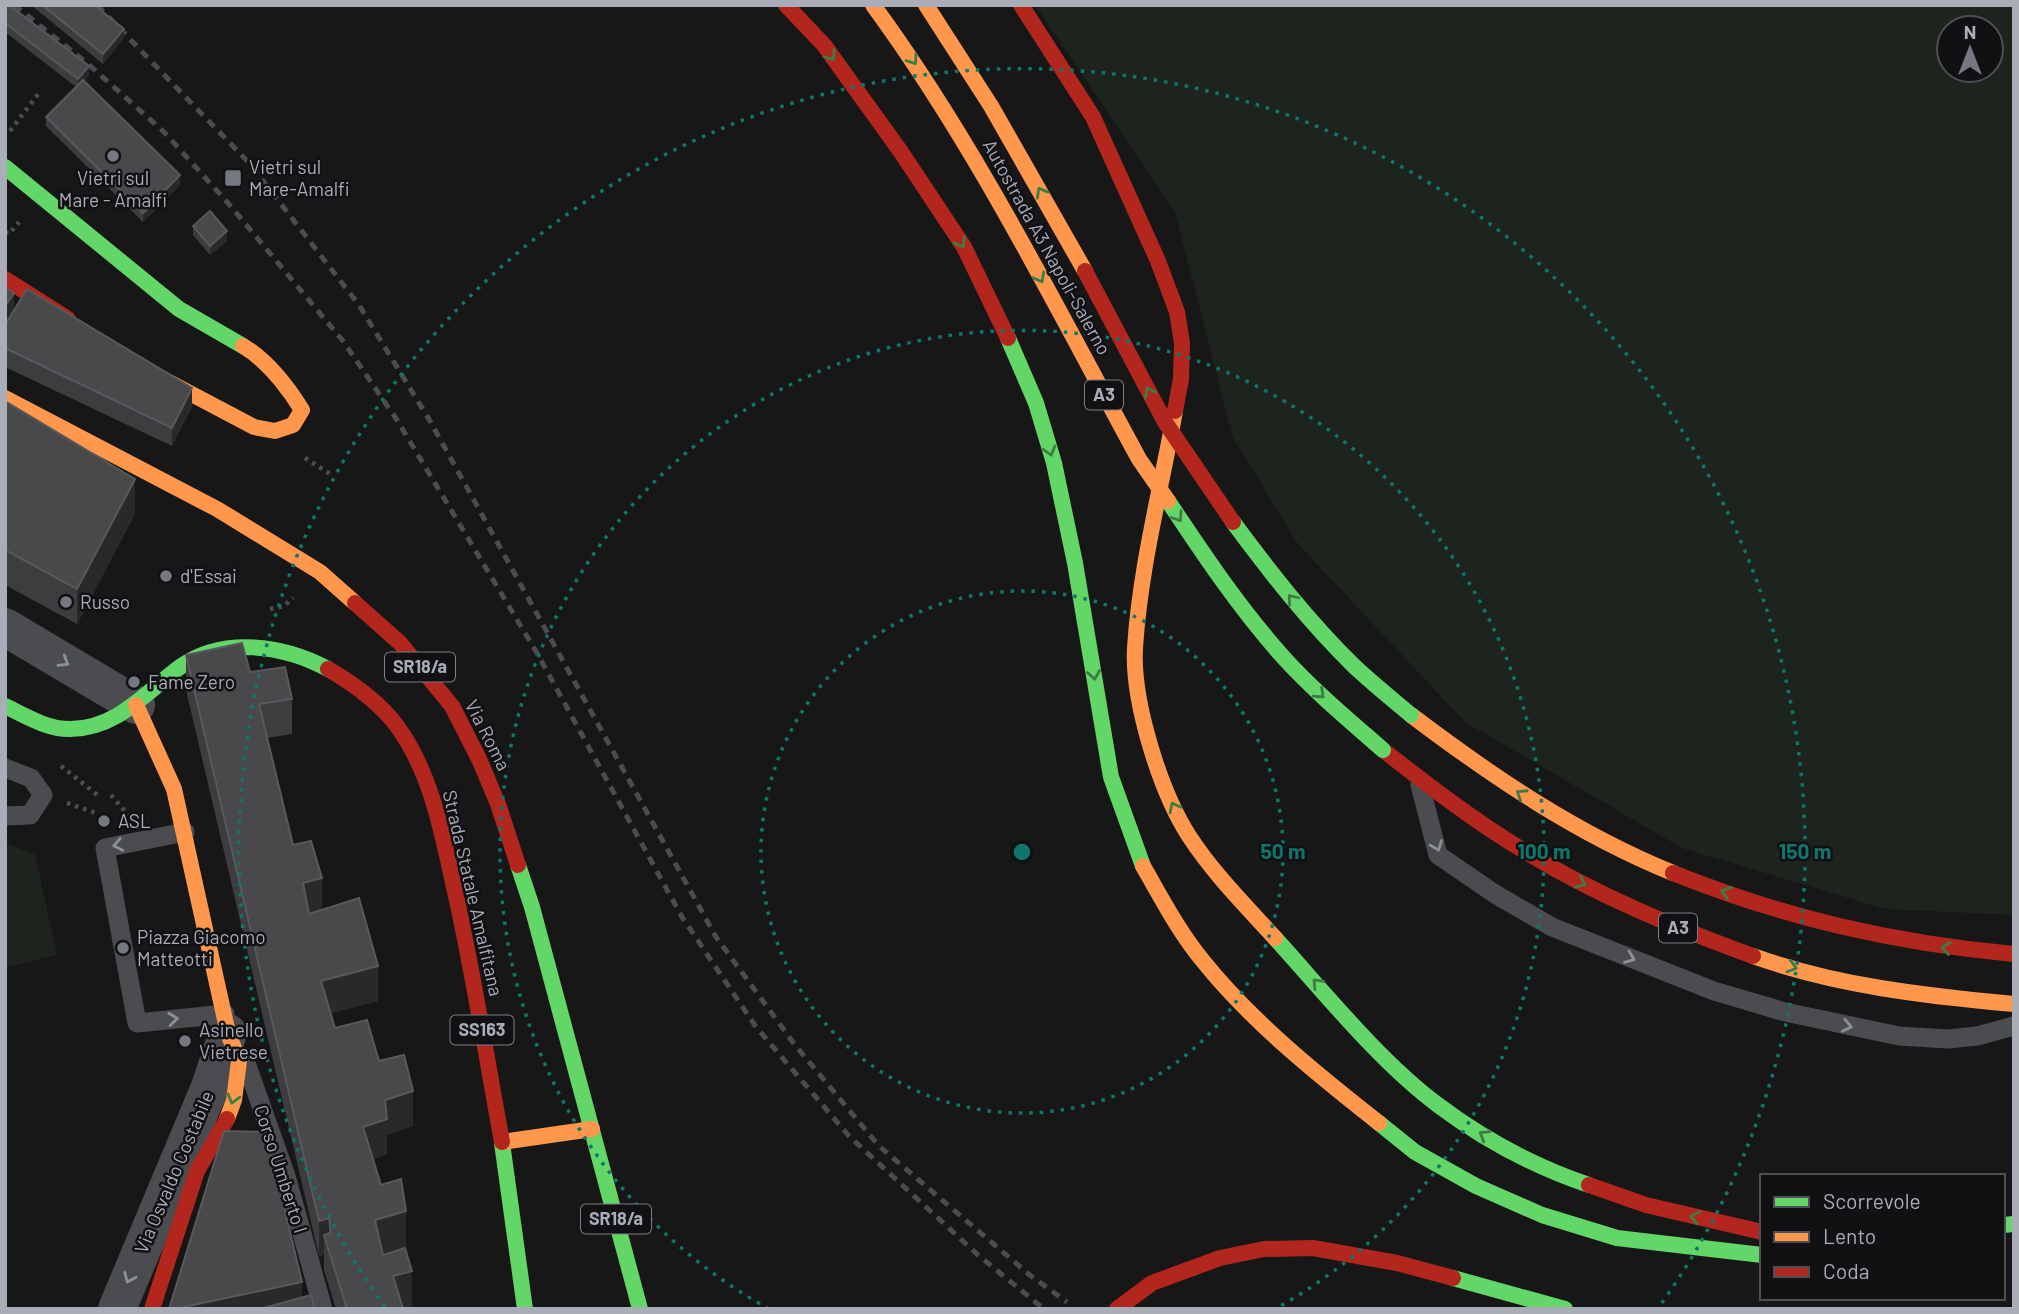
<svg xmlns="http://www.w3.org/2000/svg" width="2019" height="1314" font-family="Barlow,sans-serif">
  <rect width="100%" height="100%" fill="#171717"/>
  <path fill="#1d241e" fill-rule="evenodd" d="M1035,5h979v910l-129,-6 -203,-61 -217,-126 -167,-178 -65,-106 -58,-226zM1949,28h42v42h-42z
    M5,843l30,11 22,101 -52,13z"/>
  <g fill="none" stroke-linecap="round" stroke-linejoin="round">
    <path stroke="#4d4e52" stroke-width="4.5" stroke-dasharray="3.5 5" stroke-linecap="butt" d="M10,131l29,-38
      M5,232l4,2 10,-12
      M305,458l25,16
      M270,609l14,-3 9,-8
      M61,766l39,31
      M111,795l18,21
      M67,803l32,11"/>
    <path stroke="#4b4c50" stroke-width="19" d="M5,768l26,10 12,17 -13,20 -25,1
      M1420,785l18,70 57,39 57,33 162,64 71,21 114,24 49,3 29,-3 37,-10
      M185,832l-80,16 32,175 88,-9
      M246,1063l40,113 37,133"/>
    <path stroke="#4b4c50" stroke-width="38" d="M5,627l131,78
      M117,1309l93,-222 18,-54"/>
    <path stroke="#63d668" stroke-width="16" d="M5,167l174,142 64,37
      M1008,338l28,65 18,60 21,100 36,214 32,89
      M5,706c21,10 41,23 65,23 47,0 76,-37 110,-62 43,-31 104,-22 148,2
      M518,865l14,42 108,402
      M1275,938c49,54 105,124 163,167 45,34 98,62 151,80
      M1379,1123l36,29 61,34 66,29 75,23 145,17
      M502,1143l23,166
      M2003,1225l11,-1
      M1453,1278l112,31"/>
    <path stroke="#ff974d" stroke-width="16" d="M148,371l106,56 21,4 18,-6 9,-15c-15,-24 -34,-49 -59,-64
      M5,398l212,111 103,63 35,31
      M1175,411c-14,78 -35,157 -40,237 -3,53 25,143 54,188 24,37 56,69 86,102
      M136,705l38,84 54,244 11,28 -5,39 -7,19
      M1411,715c82,62 166,119 262,158
      M1143,866c19,33 36,66 60,95 49,61 115,114 176,162
      M1753,956c84,30 173,40 261,48
      M502,1142l90,-13"/>
    <path stroke="#b3261e" stroke-width="16" d="M786,5l38,40 77,107 63,95 44,91
      M1021,5l72,112 65,144 19,51 5,31 -1,36 -6,32
      M5,279l63,40
      M355,603l45,40 52,63 27,53 19,45 20,61
      M328,669c26,15 51,33 69,57 36,49 46,113 59,170 18,82 31,164 46,246
      M1383,750c45,35 90,70 138,99 73,45 152,78 232,107
      M1673,873c112,45 221,70 341,81
      M1589,1185l57,20 116,27
      M152,1309l45,-138 30,-52
      M1117,1309l35,-26 68,-25 44,-9 49,-1 84,15 56,15"/>
    <path stroke="#4b4c4f" stroke-width="5" stroke-dasharray="9 7" stroke-linecap="butt" d="M14,5l73,58 77,69 64,71 115,138 54,79 140,233 145,264 74,110 93,109 129,119 66,54
      M97,5l153,159 109,141 71,116 286,516 79,108 84,101 152,130 36,26"/>
    <path stroke="#63d668" stroke-width="16" d="M1168,501c36,54 72,108 116,157 30,33 65,62 99,92
      M1233,522c37,50 76,100 121,144 18,17 38,33 57,49"/>
    <path stroke="#ff974d" stroke-width="16" d="M873,5c104,142 182,300 266,454l29,42
      M926,5l65,101 94,165"/>
    <path stroke="#b3261e" stroke-width="16" d="M1085,271l80,151 68,100"/>
  </g>
  <path fill="#3d3d3f" d="M5,5l84,70 -5,7 96,103 -37,37 -97,-96v-9l30,-30 -71,-55z
    M31,5h63l30,33 -21,26z
    M193,226l34,15 -17,14 -17,-20z
    M5,287l9,24 178,96 -20,39 -167,-79z
    M5,401l130,113 -58,110 -72,-39z
    M186,655l64,17 42,27v35l-25,4 26,107 29,65 56,91 -47,12 4,15 44,33 34,65 -26,9v19l-14,5 8,26 25,62 -24,6 30,53 -9,3h-67l-12,-39v-15l-5,1 -133,-566z"/>
  <path fill="#29292a" d="M124,29v9l-21,26v-10z
    M89,66v9l-11,14v-10z
    M180,175v10l-37,37v-9z
    M227,231v10l-17,14v-9z
    M14,293v19l-9,13v-19z
    M192,388v19l-20,39v-18z
    M135,479v35l-58,110v-35z
    M322,878v35l-19,6v-36z
    M378,966v35l-57,15v-35z
    M413,1091v35l-26,9v19l-24,8v-35l22,-27z
    M406,1211v36l-31,8v-35z
    M329,1218v33l-5,-16v20l-5,1v-35z
    M412,1271v35l-10,3 -9,-33z
    M302,1282v27h-128z"/>
  <path fill="#49494c" stroke="#58595d" stroke-width="2" d="M5,5h4l80,61 -11,13 -73,-56z
    M42,5h52l30,24 -21,25z
    M83,80l97,95 -37,38 -97,-96z
    M210,211l17,20 -17,15 -17,-20z
    M5,287l9,6 -9,13z
    M27,289l165,99 -20,40 -167,-80v-23z
    M5,401l130,78 -58,110 -72,-39z
    M242,643l8,29 35,-5 7,32 -33,5 34,141 18,-4 11,37 -19,5 6,31 50,-16 19,68 -57,15 14,47 32,-8 12,41 25,-6 9,36 -28,9 2,19 -24,8 18,58 20,-6 5,32 -31,9 8,35 22,-7 7,23 -19,5 10,33h-56l-23,-74 7,-2 -2,-15 -10,3 -133,-566z
    M224,1131l42,1 36,150 -128,27h-5z
    M311,1295l4,14h-55z"/>
  <defs><path id="oneway-chevron" d="M-2-3.5L2.5 0L-2 3.5" fill="none" stroke-width="1.6" stroke-linecap="round" stroke-linejoin="round" transform="scale(1.75)"/></defs>
  <g stroke="#3e7d42">
    <use href="#oneway-chevron" transform="translate(831 56) rotate(54)"/>
    <use href="#oneway-chevron" transform="translate(913 60) rotate(55)"/>
    <use href="#oneway-chevron" transform="translate(1041 192) rotate(-119)"/>
    <use href="#oneway-chevron" transform="translate(961 243) rotate(59)"/>
    <use href="#oneway-chevron" transform="translate(1040 278) rotate(61)"/>
    <use href="#oneway-chevron" transform="translate(1149 392) rotate(-118)"/>
    <use href="#oneway-chevron" transform="translate(1050 451) rotate(74)"/>
    <use href="#oneway-chevron" transform="translate(1178 517) rotate(56)"/>
    <use href="#oneway-chevron" transform="translate(1292 599) rotate(-130)"/>
    <use href="#oneway-chevron" transform="translate(1094 675) rotate(81)"/>
    <use href="#oneway-chevron" transform="translate(1320 694) rotate(43)"/>
    <use href="#oneway-chevron" transform="translate(1521 794) rotate(-147)"/>
    <use href="#oneway-chevron" transform="translate(1174 807) rotate(-117)"/>
    <use href="#oneway-chevron" transform="translate(1581 883) rotate(26)"/>
    <use href="#oneway-chevron" transform="translate(1726 892) rotate(-161)"/>
    <use href="#oneway-chevron" transform="translate(1946 948) rotate(-172)"/>
    <use href="#oneway-chevron" transform="translate(1792 967) rotate(17)"/>
    <use href="#oneway-chevron" transform="translate(1317 983) rotate(-133)"/>
    <use href="#oneway-chevron" transform="translate(233 1099) rotate(105)"/>
    <use href="#oneway-chevron" transform="translate(1484 1135) rotate(-148)"/>
    <use href="#oneway-chevron" transform="translate(1695 1217) rotate(-167)"/>
  </g>
  <g stroke="#8c9099">
    <use href="#oneway-chevron" transform="translate(64 662) rotate(31)"/>
    <use href="#oneway-chevron" transform="translate(118 845) rotate(169)"/>
    <use href="#oneway-chevron" transform="translate(1437 846) rotate(69)"/>
    <use href="#oneway-chevron" transform="translate(1630 958) rotate(22)"/>
    <use href="#oneway-chevron" transform="translate(173 1019) rotate(-6)"/>
    <use href="#oneway-chevron" transform="translate(1847 1026) rotate(12)"/>
    <use href="#oneway-chevron" transform="translate(129 1278) rotate(113)"/>
  </g>
  <g fill="none" stroke="#0f766e" stroke-width="3.5" stroke-dasharray="3.5 7">
    <circle cx="1022" cy="852" r="261"/>
    <path d="M769 1309A522 522 0 1 1 1275 1309"/>
    <path d="M385 1307A783 783 0 1 1 1659 1307"/>
  </g>
  <g fill="#757880" stroke="#111113" stroke-width="2.5">
    <circle cx="113" cy="156" r="7"/>
    <rect x="224" y="169" width="18" height="18" rx="3.5"/>
    <circle cx="166" cy="576" r="7"/>
    <circle cx="66" cy="602" r="7"/>
    <circle cx="134" cy="682" r="7"/>
    <circle cx="104" cy="821" r="7"/>
    <circle cx="123" cy="948" r="7"/>
    <circle cx="185" cy="1041" r="7"/>
  </g>
  <g text-anchor="middle" stroke-width="5" stroke-linejoin="round" paint-order="stroke">
    <g fill="#111113" stroke="#7b7e86" stroke-width="2">
      <rect x="1085" y="380.5" width="38" height="29" rx="5"/>
      <rect x="385" y="652.5" width="70" height="29" rx="5"/>
      <rect x="1659" y="913.5" width="38" height="29" rx="5"/>
      <rect x="450.5" y="1015.5" width="63" height="29" rx="5"/>
      <rect x="581" y="1204.5" width="70" height="29" rx="5"/>
    </g>
    <g font-size="18" font-weight="bold" fill="#a8adb8">
      <text x="1104" y="401">A3</text>
      <text x="420" y="673">SR18/a</text>
      <text x="1678" y="934">A3</text>
      <text x="482" y="1036">SS163</text>
      <text x="616" y="1225">SR18/a</text>
    </g>
    <g font-size="19" fill="#a8adb8" stroke="#111113" text-anchor="start">
      <text x="249" y="174">Vietri sul<tspan x="249" dy="22">Mare-Amalfi</tspan></text>
      <text x="113" y="185" text-anchor="middle">Vietri sul<tspan x="113" dy="22">Mare - Amalfi</tspan></text>
      <text x="180" y="583">d'Essai</text>
      <text x="80" y="609">Russo</text>
      <text x="148" y="689">Fame Zero</text>
      <text x="118" y="828">ASL</text>
      <text x="137" y="944">Piazza Giacomo<tspan x="137" dy="22">Matteotti</tspan></text>
      <text x="199" y="1037">Asinello<tspan x="199" dy="22">Vietrese</tspan></text>
    </g>
    <g font-size="19" fill="#a8adb8" stroke="#111113">
      <text transform="translate(1047 247) rotate(61)" y="7">Autostrada A3 Napoli-Salerno</text>
      <text transform="translate(488 735) rotate(63)" y="7">Via Roma</text>
      <text transform="translate(473 893) rotate(77)" y="7">Strada Statale Amalfitana</text>
      <text transform="translate(281 1169) rotate(72)" y="7">Corso Umberto I</text>
      <text transform="translate(174 1172) rotate(-67)" y="7">Via Osvaldo Costabile</text>
    </g>
  </g>
  <circle cx="1022" cy="852" r="10" fill="#0f766e" stroke="#111113" stroke-width="3.5"/>
  <g font-size="21" text-anchor="middle" font-weight="bold" fill="#0f766e" stroke="#111113" stroke-width="5" stroke-linejoin="round" paint-order="stroke">
    <text x="1283" y="859">50 m</text>
    <text x="1544" y="859">100 m</text>
    <text x="1805" y="859">150 m</text>
  </g>
  <rect width="2019" height="1314" fill="none" stroke="#a8adb8" stroke-width="14"/>
  <rect x="1760" y="1174" width="245" height="126" fill="#111113" stroke="#4d4f55" stroke-width="2"/>
  <rect x="1774" y="1197" width="35" height="10" fill="#63d668" stroke="#4d4f55" stroke-width="2"/>
  <text x="1823" y="1209" font-size="21" fill="#a8adb8">Scorrevole</text>
  <rect x="1774" y="1232" width="35" height="10" fill="#ff974d" stroke="#4d4f55" stroke-width="2"/>
  <text x="1823" y="1244" font-size="21" fill="#a8adb8">Lento</text>
  <rect x="1774" y="1267" width="35" height="10" fill="#b3261e" stroke="#4d4f55" stroke-width="2"/>
  <text x="1823" y="1279" font-size="21" fill="#a8adb8">Coda</text>
  <g transform="translate(1970 49)"><circle r="33" fill="#111113" stroke="#4d4f55" stroke-width="2"/>
  <path d="M0-5L12 26L0 18L-12 26Z" fill="#757880"/>
  <text y="-10" font-size="19" font-weight="bold" text-anchor="middle" fill="#a8adb8">N</text>
  </g>
</svg>
